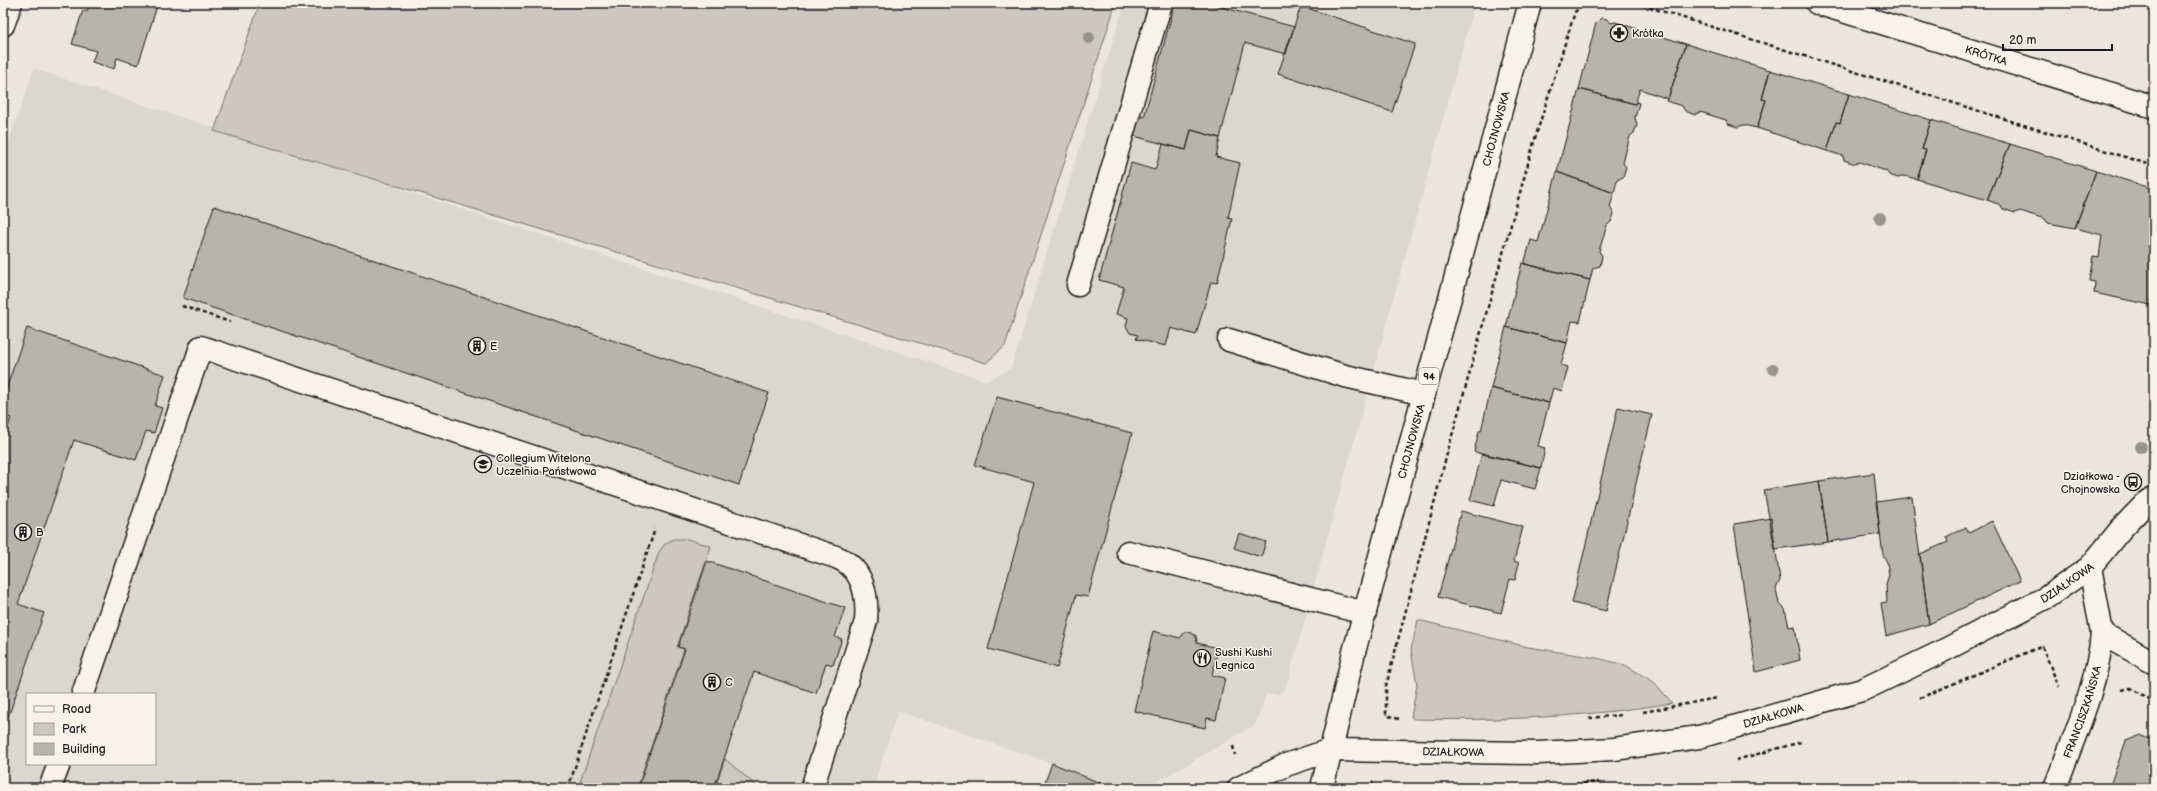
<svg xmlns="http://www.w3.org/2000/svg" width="2157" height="791" font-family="'Balsamiq Sans',sans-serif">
  <rect width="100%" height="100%" fill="#eae6dc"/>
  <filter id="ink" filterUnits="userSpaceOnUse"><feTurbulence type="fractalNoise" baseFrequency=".025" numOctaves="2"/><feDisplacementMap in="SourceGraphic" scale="8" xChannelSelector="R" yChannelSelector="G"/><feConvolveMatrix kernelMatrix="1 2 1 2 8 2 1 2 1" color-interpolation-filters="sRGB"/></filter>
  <g filter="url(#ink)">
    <path fill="#dad7ce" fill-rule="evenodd" d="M1125,3h350l-189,685 -6,6h-14l-11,31 -108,63h-35l-60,-25 -154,-52 -25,77h-870v-630l31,-89 953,312 24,-13zM27,694h128v70h-128z"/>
    <path fill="#ccc8c0" stroke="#74726e" d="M260,3h856l-111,343 -19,17 -772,-232z
      M673,539h14l24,7 -34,101 7,2 -47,139h-59l81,-236 6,-8z
      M1418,620l110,27 69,11 28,7 29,17 18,21c-86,14 -171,18 -258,16l-3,-2 6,-32 -6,-35z
      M725,759l34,29h-44z"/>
    <path fill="#b6b4ac" stroke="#1c1c1c" d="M89,3h69l-20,62 -21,-7 -3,11 -22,-7 4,-11 -24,-7 11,-34 4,1z
      M1175,3h32l87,24 -8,27 -41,-11 -25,95 -29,-8 -5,20 -56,-15 5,-20 9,2z
      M1301,6l114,38 -23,68 -114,-38z
      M1601,18l6,1 4,4 4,-1 71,22 -18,55 -28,-10 -5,15 -56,-15 17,-66z
      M1686,44l84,26 -8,29 4,1 -9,28 -14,-3 -5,2 -10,-3 -2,-4 -26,-8 -5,3 -10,-4 -3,-5 -16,-5 1,-3 1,1z
      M1770,70l79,24 -9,29 -4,-1 -9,29 -70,-23 9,-28 -4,-1z
      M1579,89l56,15 1,-2 3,1 -4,15 2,7 -3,8 -4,3 -7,27 3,4 -3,10 -6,3 -3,13 -57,-21z
      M1849,94l82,26 -9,29 4,1 -9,29 -13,-3 -6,2 -9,-3 -3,-4 -27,-9 -4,2 -11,-4 -1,-4 -16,-5 9,-29 4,1z
      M1931,120l79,24 -23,56 -70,-21 9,-29 -4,-1z
      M1191,130l29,8 -4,19 24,6 -12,55 4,1 -15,64 -6,-1 -15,53 -25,-7 -5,18 -30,-7 2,-4 -8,-2 -4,-7 2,-8 -12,-4 8,-27 -25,-7 32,-117 24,7 8,-26 23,6z
      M2010,144l86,27 -21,57 -27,-5 -3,-4 -25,-8 -5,2 -12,-4 -2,-4 -14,-5z
      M2096,171l58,18v99l-3,17 -57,-12 1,-11 -6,-1 4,-25 6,1 3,-22 -27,-7z
      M1557,172l57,21 -4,14 4,7 -3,8 -4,3 -8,26 3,5 -2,10 -7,2 -3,12 -66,-16 7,-24 7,2z
      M214,206l555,187 -30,92 -556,-187z
      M1522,263l68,17 -10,42 -8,-1 -5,22 -61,-16z
      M1506,327l61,16 -6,22 7,2 -6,24 -9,-3 -4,15 -58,-15z
      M27,328l138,47 -10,31 7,2 -8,25 -8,-2 -10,29 -62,-20 -56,164 26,9 -41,119v-292l8,-22 -8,-3v-17z
      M1491,388l58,15 -11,43 7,2 -4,20 -67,-16 5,-21h2z
      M997,397l135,36 -44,164 -12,-2 -19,73 -69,-19 46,-167 -59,-17z
      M1618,407l34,8 -46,196 -34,-8z
      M1482,453l59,15 -6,21 -34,-9 -7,26 -24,-6z
      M1874,473l6,61 -52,8 -9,-61z
      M1819,481l9,61 -53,7 -11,-59z
      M1912,497l17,127 -43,12 -5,-33 6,-1 -1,-18 3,-9 -2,-13 -4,-7 -7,-53z
      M1461,511l62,16 -9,34 5,2 -4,17 -5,-1 -9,34 -63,-16z
      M1771,518l9,62 -4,9 3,14 6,6 4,18 6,-1 5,34 -44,12 -22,-148z
      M1992,521l28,60 -91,43 -9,-70 28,-12 -2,-5 20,-10 3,6z
      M1239,533l27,9 -5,15 -27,-9z
      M707,561l138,47 -10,29 7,2 -9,26 -7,-2 -10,30 -62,-21 -40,116h-76l47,-139 -7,-2z
      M1153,631l27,7 4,-5 6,-1 6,4 1,7 21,5 -6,27 13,3 -9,42 -9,-2 -2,10 -71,-17z
      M2141,735l13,8v45h-45l17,-47z
      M1052,763l60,25h-69z"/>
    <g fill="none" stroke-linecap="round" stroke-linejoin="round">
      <defs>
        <g id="minor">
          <path id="s1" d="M1817,3l337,104"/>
          <path d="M3,25l8,-22"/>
          <path d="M1078,285l83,-282"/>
          <path d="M1229,340l116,36 79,18"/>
          <path d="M1128,552l237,61"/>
          <path d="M2090,567l12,66 52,30"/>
          <path d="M83,694l118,-347 635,210c27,10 32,39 30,64l-54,167"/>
          <path d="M50,788l9,-24"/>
          <path id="s2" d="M1239,788l47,-23 44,-15 208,3 76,-4 85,-12 163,-47 75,-36 110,-57 43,-30 31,-38 25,-26 8,-5"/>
          <path id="s3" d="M2055,788c18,-50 43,-102 47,-155"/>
        </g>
        <g id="major">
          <path id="s4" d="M1322,788l32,-136 176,-649"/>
        </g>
      </defs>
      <use href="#minor" stroke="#1c1c1c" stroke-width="25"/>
      <use href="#major" stroke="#1c1c1c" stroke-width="25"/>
      <path stroke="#1c1c1c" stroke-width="2.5" stroke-dasharray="4 3" stroke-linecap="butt" d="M1636,3l518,163
        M182,306l48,16
        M2148,468l6,-5
        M2154,575l-4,11 4,12
        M2122,690l8,-2 24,13
        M1920,698l122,-52 17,41
        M1643,712l74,-14
        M1589,718l33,-3
        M1399,719l-13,-4v-29l62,-236 88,-315 39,-123 9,-9
        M1233,746l2,9
        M1736,760l65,-18
        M1576,784l23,-2
        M568,788l87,-259
        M1366,788l7,-6"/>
      <use href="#minor" stroke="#f7f3e8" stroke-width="22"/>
      <use href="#major" stroke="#f7f3e8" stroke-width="22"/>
    </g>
    <g fill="#96948d">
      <circle cx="1089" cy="38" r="6"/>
      <circle cx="1880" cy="218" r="6"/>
      <circle cx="1773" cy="369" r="6"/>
      <circle cx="2141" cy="447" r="6"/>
    </g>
  </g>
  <defs>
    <symbol id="pharmacy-ring" viewBox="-11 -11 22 22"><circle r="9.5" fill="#f7f3e8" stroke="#1c1c1c" stroke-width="1.5"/><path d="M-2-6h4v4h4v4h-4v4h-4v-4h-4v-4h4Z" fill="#1c1c1c"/></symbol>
    <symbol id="building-ring" viewBox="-11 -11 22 22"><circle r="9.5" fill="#f7f3e8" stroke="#1c1c1c" stroke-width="1.5"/><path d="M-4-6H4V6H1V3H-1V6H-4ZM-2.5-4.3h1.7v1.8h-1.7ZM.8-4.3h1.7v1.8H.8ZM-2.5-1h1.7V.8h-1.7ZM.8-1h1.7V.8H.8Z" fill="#1c1c1c"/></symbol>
    <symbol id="university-ring" viewBox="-11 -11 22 22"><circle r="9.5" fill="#f7f3e8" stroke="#1c1c1c" stroke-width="1.5"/><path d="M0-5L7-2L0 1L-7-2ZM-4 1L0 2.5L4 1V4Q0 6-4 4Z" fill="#1c1c1c"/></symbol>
    <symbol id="bus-ring" viewBox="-11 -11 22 22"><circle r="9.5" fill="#f7f3e8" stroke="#1c1c1c" stroke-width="1.5"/><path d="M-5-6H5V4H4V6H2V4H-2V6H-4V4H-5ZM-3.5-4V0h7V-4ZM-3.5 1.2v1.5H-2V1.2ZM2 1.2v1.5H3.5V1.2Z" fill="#1c1c1c"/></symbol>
    <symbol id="restaurant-ring" viewBox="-11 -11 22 22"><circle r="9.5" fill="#f7f3e8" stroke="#1c1c1c" stroke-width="1.5"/><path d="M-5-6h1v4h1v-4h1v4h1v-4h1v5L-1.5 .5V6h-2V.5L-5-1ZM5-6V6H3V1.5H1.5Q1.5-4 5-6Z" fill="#1c1c1c"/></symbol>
  </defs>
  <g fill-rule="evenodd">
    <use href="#pharmacy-ring" x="1609" y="23" width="20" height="20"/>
    <use href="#building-ring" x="467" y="336" width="20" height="20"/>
    <use href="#university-ring" x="473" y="454" width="20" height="20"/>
    <use href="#bus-ring" x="2123" y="472" width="20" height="20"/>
    <use href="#building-ring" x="13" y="522" width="20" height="20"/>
    <use href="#restaurant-ring" x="1192" y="648" width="20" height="20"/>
    <use href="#building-ring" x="702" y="672" width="20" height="20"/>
  </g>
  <g text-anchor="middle" stroke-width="3" stroke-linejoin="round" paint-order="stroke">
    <rect fill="#f7f3e8" stroke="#5e5c59" stroke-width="1" x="1419" y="368" width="20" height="16" rx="3"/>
    <g font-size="10" font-weight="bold" fill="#1c1c1c">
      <text x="1429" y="380">94</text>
    </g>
    <g font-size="11" fill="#1c1c1c" stroke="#f7f3e8" text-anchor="start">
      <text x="1632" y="37">Krótka</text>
      <text x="490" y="350">E</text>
      <text x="496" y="462">Collegium Witelona<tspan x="496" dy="13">Uczelnia Państwowa</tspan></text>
      <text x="2120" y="480" text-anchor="end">Działkowa -<tspan x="2120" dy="13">Chojnowska</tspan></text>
      <text x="36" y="536">B</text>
      <text x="1215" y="656">Sushi Kushi<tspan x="1215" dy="13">Legnica</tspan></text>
      <text x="725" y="686">C</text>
    </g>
    <g font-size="11" fill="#1c1c1c" stroke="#f7f3e8">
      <text dy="4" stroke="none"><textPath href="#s1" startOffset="177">KRÓTKA</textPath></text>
      <text dy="4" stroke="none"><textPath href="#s4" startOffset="682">CHOJNOWSKA</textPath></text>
      <text dy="4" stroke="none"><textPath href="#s4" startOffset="358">CHOJNOWSKA</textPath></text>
      <text dy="4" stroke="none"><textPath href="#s2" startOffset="870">DZIAŁKOWA</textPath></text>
      <text dy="4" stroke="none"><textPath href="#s3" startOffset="81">FRANCISZKAŃSKA</textPath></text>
      <text dy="4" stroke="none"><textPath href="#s2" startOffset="546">DZIAŁKOWA</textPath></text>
      <text dy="4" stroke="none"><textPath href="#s2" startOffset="222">DZIAŁKOWA</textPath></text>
    </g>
  </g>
  <rect width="2157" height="791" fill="none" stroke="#f7f3e8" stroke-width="16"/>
  <rect x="8" y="8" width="2141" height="775" fill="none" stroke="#1c1c1c" stroke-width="1.5" filter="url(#ink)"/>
  <rect x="26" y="693" width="130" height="72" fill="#f7f3e8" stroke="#9f9d96"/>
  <rect x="34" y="706" width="20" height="6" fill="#f7f3e8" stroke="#9f9d96"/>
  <text x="62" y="713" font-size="12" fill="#1c1c1c">Road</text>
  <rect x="34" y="723" width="20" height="12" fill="#ccc8c0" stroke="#9f9d96"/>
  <text x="62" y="733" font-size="12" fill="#1c1c1c">Park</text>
  <rect x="34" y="743" width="20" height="12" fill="#b6b4ac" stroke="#9f9d96"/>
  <text x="62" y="753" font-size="12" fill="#1c1c1c">Building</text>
  <path d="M2003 44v6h109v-6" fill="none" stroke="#1c1c1c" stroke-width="2"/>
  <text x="2009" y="44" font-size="12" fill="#1c1c1c" stroke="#f7f3e8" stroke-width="3" paint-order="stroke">20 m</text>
</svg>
